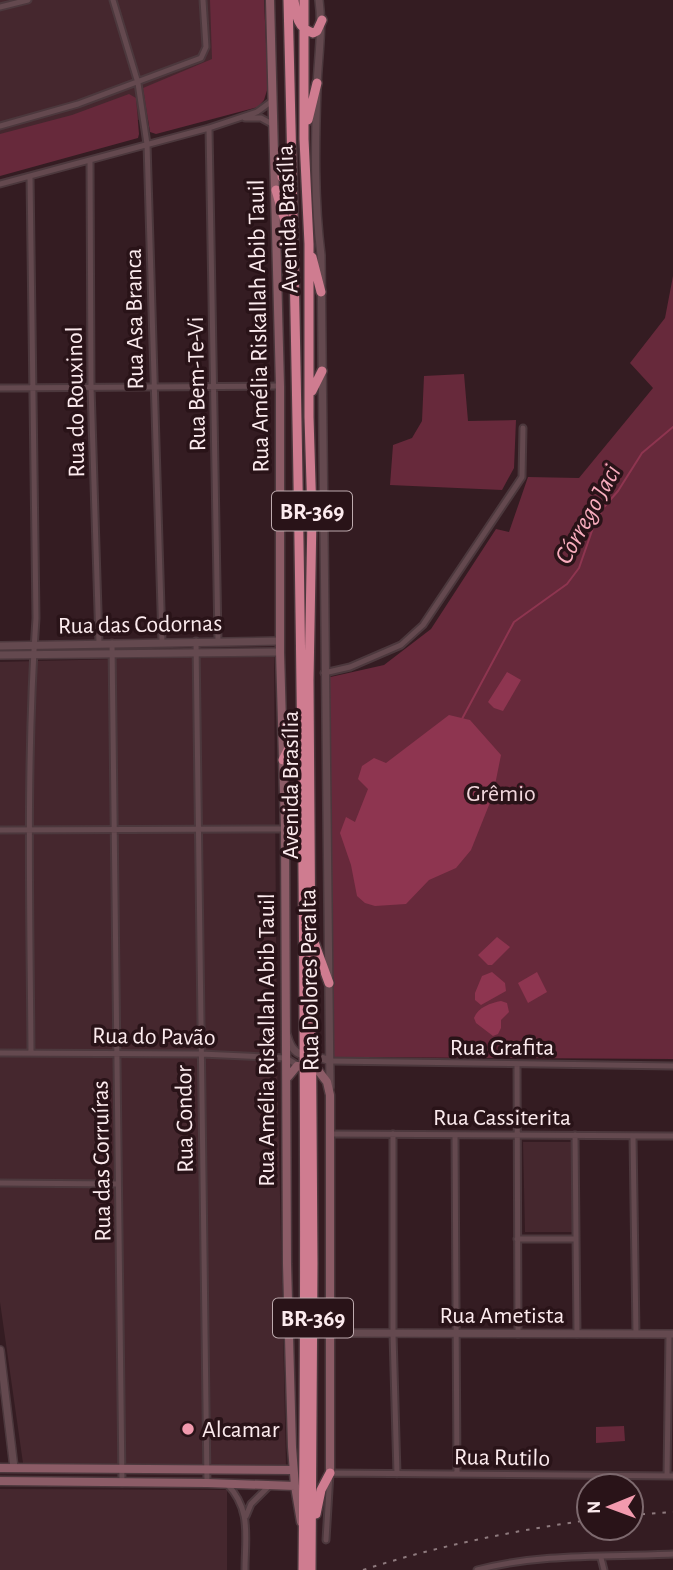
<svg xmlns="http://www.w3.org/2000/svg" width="673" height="1570" font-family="'Alegreya Sans',sans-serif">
  <rect width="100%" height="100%" fill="#341c22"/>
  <path fill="#45272e" d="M0,0h260v91l-260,62z
    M274,655l3,407 9,403 -263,-2 -23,-161v-640z
    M523,1142h48l2,90h-48z
    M0,1489l227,1v80h-227z"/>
  <path fill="#67293b" d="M210,0h54l4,87 -4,13 -6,7 -102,27 -6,-2 -7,-44 69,-29z
    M129,94l7,4 3,36 -1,4 -138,38v-42l72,-19z
    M673,276v783l-340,-2 -7,-379 58,-13 47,-36 65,-100 13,3 19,-55 51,1 74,-90 -23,-25 35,-45z
    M464,374l4,47 48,-1 -2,48 -12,22 -112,-5 3,-40 19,-7 10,-17 2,-45z
    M624,1426l1,15 -29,2v-16z"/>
  <path fill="#8e3550" d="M507,672l14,8 -18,31 -9,-3 -6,-6z
    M449,715l21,5 31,35 -8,40 -22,55 -15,18 -27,12 -23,24 -31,2 -10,-3 -8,-7 -6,-31 -11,-32 6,-16 9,5 13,-33 -10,-10 4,-13 12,-8 12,5z
    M497,937l13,10 -18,18h-4l-10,-10z
    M492,972l13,11 1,8 -25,14 -6,-5v-7l7,-17z
    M537,972l10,20 -19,11 -10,-20z
    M501,1001l6,2 2,9 -8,8v8l-3,6 -5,2 -17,-13 -2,-5c4,-11 17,-15 27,-17z"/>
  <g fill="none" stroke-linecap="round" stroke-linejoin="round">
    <path stroke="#8e3550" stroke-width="2" d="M462,719l52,-97 53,-38 12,-16 15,-43 10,-18 14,-16 24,-38 31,-26"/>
    <defs>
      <path id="minor" d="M113,0l25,83 9,61 15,498
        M0,7l28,-7
        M245,118h16l11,6
        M0,126l78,-22 123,-46 5,-11 -3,-47
        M209,128l9,513
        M90,160l1,227 8,256
        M30,176l6,442c-10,145 -6,291 -5,435
        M0,184l209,-56 48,-16 15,-11
        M0,388l280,-2
        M196,641l11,842
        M112,643l10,840
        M324,673l26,-6 51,-22 22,-20 99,-148 1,-49
        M0,830l285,-1
        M0,1053l201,1 85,4 13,8
        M330,1061l343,5
        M517,1064l1,270
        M330,1134l343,2
        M393,1134v200l4,140
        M455,1135l2,339
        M575,1135l2,199
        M633,1136l3,198
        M0,1183l118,1
        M517,1239h59
        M667,1476l2,-142
        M227,1484c25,26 18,53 18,86
        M246,1516l5,-12 18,-18
        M326,1540l4,-67 343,3
        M601,1558l3,12
        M477,1570c63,-17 131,-13 196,-16"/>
      <path id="tertiary" d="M319,0c4,29 -1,58 -2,87 -2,57 -3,112 4,168l9,832
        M0,646l280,-5
        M0,655l280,-3
        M287,1035c7,28 23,17 43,26
        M331,1333l342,1
        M0,1350l14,118"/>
      <path id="secondary" d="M270,0l10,386v266l5,177 2,435 5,183 3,39 6,36
        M288,1077l9,-11 20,3 10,13 3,13v378
        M0,1468l293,2
        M0,1481l207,2 88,3"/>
      <path id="trunk" d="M288,0c13,523 20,1047 15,1570
        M294,0c2,15 3,28 19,33l4,-2 5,-11
        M304,0v139l5,105v173l3,99 -3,164 4,583 -2,307
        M308,120l9,-37
        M282,177l4,-27
        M276,190l11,38
        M312,257l9,35
        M312,391l10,-20
        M283,760l11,-22 3,-18
        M314,942l15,41
        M316,1514l5,-24 9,-17"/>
    </defs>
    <use href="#minor" stroke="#4c383d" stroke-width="9"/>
    <use href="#tertiary" stroke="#4c383d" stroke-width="10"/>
    <use href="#secondary" stroke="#4c383d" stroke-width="11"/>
    <use href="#trunk" stroke="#4c383d" stroke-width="12"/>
    <use href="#minor" stroke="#64494f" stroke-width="5"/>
    <use href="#tertiary" stroke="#64494f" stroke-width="7"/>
    <use href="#secondary" stroke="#8c5c67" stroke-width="8"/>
    <use href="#trunk" stroke="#cf7c90" stroke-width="9"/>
    <path stroke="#8e7a7e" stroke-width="2" stroke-dasharray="3.5 7" stroke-linecap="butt" d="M631,1515l42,-3
      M363,1570c73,-24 150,-39 226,-50"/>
  </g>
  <circle fill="#f29aae" stroke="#291318" stroke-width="2.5" cx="188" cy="1429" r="7"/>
  <g text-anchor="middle" stroke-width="7" stroke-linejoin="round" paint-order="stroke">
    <g fill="#291318" stroke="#bdaaae" stroke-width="2">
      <rect x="272" y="491.5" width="80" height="39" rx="5"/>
      <rect x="273" y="1298.5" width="80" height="39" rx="5"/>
    </g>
    <g font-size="23" font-weight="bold" fill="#fcebee">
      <text x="312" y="519">BR-369</text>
      <text x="313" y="1326">BR-369</text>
    </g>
    <g font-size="24" fill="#fcebee" stroke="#291318">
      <text transform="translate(287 219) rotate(-92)" y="8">Avenida Brasília</text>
      <text transform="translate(134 319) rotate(-91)" y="8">Rua Asa Branca</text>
      <text transform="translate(258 326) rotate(-91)" y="8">Rua Amélia Riskallah Abib Tauil</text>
      <text transform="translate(196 384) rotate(-91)" y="8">Rua Bem-Te-Vi</text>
      <text transform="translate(75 402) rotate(-91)" y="8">Rua do Rouxinol</text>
      <text transform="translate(140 624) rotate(-1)" y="8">Rua das Codornas</text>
      <text transform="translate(290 785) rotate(-90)" y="8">Avenida Brasília</text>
      <text transform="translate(309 980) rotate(-91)" y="8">Rua Dolores Peralta</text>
      <text transform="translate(154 1036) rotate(1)" y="8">Rua do Pavão</text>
      <text transform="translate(266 1040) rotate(-90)" y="8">Rua Amélia Riskallah Abib Tauil</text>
      <text x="502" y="1055">Rua Grafita</text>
      <text x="502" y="1125">Rua Cassiterita</text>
      <text transform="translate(184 1119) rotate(-91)" y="8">Rua Condor</text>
      <text transform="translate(101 1161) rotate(-91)" y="8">Rua das Corruíras</text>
      <text x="502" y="1323">Rua Ametista</text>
      <text transform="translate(502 1457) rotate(1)" y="8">Rua Rutilo</text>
    </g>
    <g font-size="24" fill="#f1d6dc" stroke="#291318">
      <text x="501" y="801">Grêmio</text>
    </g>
    <g font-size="24" fill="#fcebee" stroke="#291318" text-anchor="start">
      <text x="202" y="1437">Alcamar</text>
    </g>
    <g font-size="26" font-style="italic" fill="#f9adbe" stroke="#291318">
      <text transform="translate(587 514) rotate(-61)" y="9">Córrego Jaci</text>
    </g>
  </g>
  <g transform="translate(610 1507) rotate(269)"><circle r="33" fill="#291318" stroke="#7d696e" stroke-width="2"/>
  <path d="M0-5L12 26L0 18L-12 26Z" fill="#f29aae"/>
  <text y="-10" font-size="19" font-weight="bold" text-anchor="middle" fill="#fcebee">N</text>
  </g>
</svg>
